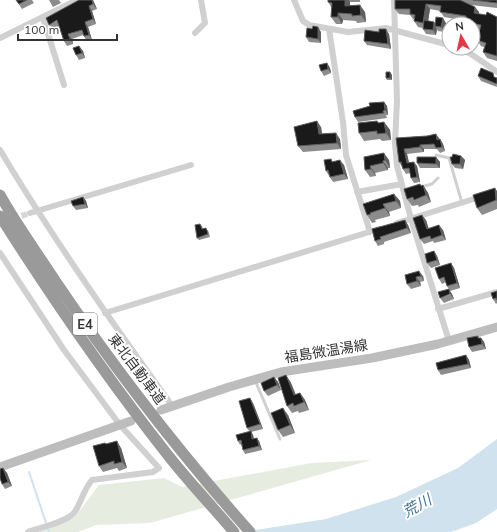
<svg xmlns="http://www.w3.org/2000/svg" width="497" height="532" font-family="Mulish,'Noto Sans JP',sans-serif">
  <rect width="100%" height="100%" fill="#fff"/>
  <path fill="#e6ecdf" d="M371,460l-221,63 -54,2 -18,7h-40l37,-15 24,-32 65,-7 18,9 130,-24z"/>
  <path fill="#cfe2ee" d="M497,439v70l-21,14 -25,9h-208l83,-13 70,-22 62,-29z"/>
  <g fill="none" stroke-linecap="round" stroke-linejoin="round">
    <path stroke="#cfe2ee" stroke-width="2" d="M29,472l20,60"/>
    <path stroke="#d6d6d6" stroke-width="6" stroke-dasharray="6 3" stroke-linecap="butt" d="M13,219l17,-6"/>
    <path stroke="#d0d0d0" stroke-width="3" d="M436,155l13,3 13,45
      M421,187l11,-3 6,-6
      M255,380l25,59"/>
    <path stroke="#d0d0d0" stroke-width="6" d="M294,0l9,21 6,4 39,7 38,-4 63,17
      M394,0l3,101 -2,43 2,22 14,53 38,122
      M43,18l21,67
      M329,29l14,93 3,33 24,77
      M195,33l10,-10 -4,-23
      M0,38l77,-38
      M459,48l12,6 26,18
      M0,150c53,89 112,173 173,257
      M357,192l45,-8
      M30,213l161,-48
      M397,223l83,-26
      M0,253l64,97 56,75 39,43 -6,4 -61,8c-9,10 -11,24 -18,33 -8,9 -35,15 -46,19
      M438,309l59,-17
      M105,313l274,-84"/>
    <path stroke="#bdbdbd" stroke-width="9" d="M161,410l68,-23 52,-15 91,-14 66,-14 59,-17
      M0,467l131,-46"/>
    <path stroke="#9a9a9a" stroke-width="11" d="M0,195c16,29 36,56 54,84 60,89 125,173 196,253
      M0,216c52,82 107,162 167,238 21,27 45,52 67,78"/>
  </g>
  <path fill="#8c8c8c" d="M16,0h16l2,3 -12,6z
    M49,0h10l2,3 -8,4z
    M93,0l4,9 -5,2 4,13 -8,3 4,13 -5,1 -4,-6 -11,4 1,5 -6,2 -3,-5 -5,-15 -6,3 -4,-4z
    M328,0h32v2h-10v4l15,6 1,10 -9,1 -1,-2 -13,-1 -1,4h-6l-5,-7 1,-9 -4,-6z
    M395,0h102v8l-26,-3 8,7v2l18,3v44l-10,-3 -4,-6 1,-5 -3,-1 -4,-6 3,-11 -7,-1v-4h-6l-2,-2 1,-1 -22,-4 -4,-6 -10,-2 -2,12 7,2h11l-1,9 -7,-1 -1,-2 -1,6 -10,-1 -3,-5v-1l-5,-1 -4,-6v-2h-1l-3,-4 -11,-1 -4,-5z
    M321,32v11l-12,-1 -3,-5z
    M379,32l10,2 2,15 -24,-4 -3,-4z
    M79,46l4,5 2,7 -6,2 -3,-5z
    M327,63l3,5 1,5 -7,3 -3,-5z
    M390,72l2,3v5h-5l-1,-2z
    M478,76l18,1 1,10 -16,-6z
    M384,102l3,4 1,9h-2l1,3 -29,4 -3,-5 15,-11z
    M377,121l2,2 5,-1 6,8 1,10 -9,1 -2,-2 -16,2 -5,-8z
    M321,127l1,7 18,5 1,10 -38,3 -5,-6z
    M436,134l3,6 1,-1 3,5 2,7 -5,2 -3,-4h-13v3l-17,2 2,8 8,4 3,16 -6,1 -3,-5 -1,-5 -4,1 -3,-5 -1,-2 -3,-5 -3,-24 31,-2z
    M461,156l4,4 -2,9 -8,-1 -3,-4z
    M364,157l25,3 1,8h-2v2l-13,3 1,3 -6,1 -5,-7z
    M436,157l4,5v6h-20l-3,-5z
    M331,159l2,3 11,3 4,14 -15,3 -7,-11z
    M423,185l5,8 3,9 -12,5 -1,-2 -6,1 -5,-7z
    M497,191v18l-15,6 -5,-7z
    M394,194l6,7 1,7 -12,4 1,4 -15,4 1,2 -4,1 -5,-8z
    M83,197l3,4 2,7 -12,2 -3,-4z
    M405,220l3,5 3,8 -27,9v2l-6,2 -3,-5 -3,-12z
    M426,220l3,9 14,1 3,10 -12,3 -1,-2 -9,3 -4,-5z
    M200,224l2,2 1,3 5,1 2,7 -11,3 -2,-2z
    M434,251l3,5 3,9 -9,3 -4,-5z
    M451,263l3,5 6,20 -10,3 -3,-5 -1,-4 -4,2 -3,-5z
    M405,275l18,1 1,5 -4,1 1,4 -10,3 -4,-5z
    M497,291v12l-1,1 -3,-5z
    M452,294l2,5 -10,4 -4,-5z
    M479,338h2l3,4 2,7 -14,3 -3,-5z
    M466,355l3,5 2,8 -30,7 -3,-5z
    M286,375l5,8 5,12 4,-2 5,7 4,10 -10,3 -1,-2 -6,2 -5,-7z
    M274,377l4,5 3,8 -13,6 -4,-5z
    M253,403l10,26 -12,3 2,3 1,3 5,3 3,9 -17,4 -2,-4 -2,-6 -1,1 -2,-4 12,-9 -3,-4z
    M288,415l7,18 -12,4 -5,-7z
    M106,444l15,4 6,20 -8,3 -2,-3 -14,4 -4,-6z
    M3,468l4,5 5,13 -7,3 -3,-5z"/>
  <path fill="#5f5f5f" d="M92,0h1l4,9 -4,-5z
    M345,0h4l1,2v11l-5,-7z
    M426,4l4,5 -3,19 -4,-5z
    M360,5l5,7 1,10 -5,-7z
    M89,6l3,5 4,13 -3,-5z
    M475,7l4,5 -1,7 -4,-6z
    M338,13l5,7 -1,4 -4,-7z
    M443,18l3,5 -1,9 -4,-5z
    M85,22l3,5 4,13 -3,-5z
    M434,22l4,4h-3l2,3 -1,6 -3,-5z
    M318,27l3,5v11l-3,-4z
    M386,29l3,5 2,15 -3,-5z
    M68,34l4,5 1,5 -3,-5z
    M473,42l2,3 -3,4 -1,-1h2z
    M79,46l4,5 2,7 -3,-5z
    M327,63l3,5 1,5 -3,-4z
    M390,72l2,3v5l-2,-2z
    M384,102l3,4 1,9 -3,-5z
    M317,121l4,6 2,13 -4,-6z
    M384,122l6,8 1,10 -5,-7z
    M336,133l4,6 1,10 -4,-6z
    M436,134l3,4 2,7 -4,-5z
    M440,139l3,5 2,7 -3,-4z
    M420,145l4,4v3l-4,-5z
    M404,149l3,5 3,14 -3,-5z
    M384,153l5,7 1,8 -5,-8z
    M461,156l4,4 -2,9 -3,-5z
    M436,157l4,5v6l-4,-4z
    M340,160l4,5 4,14 -4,-5z
    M383,161l5,7v2l-5,-7z
    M414,162l3,4 3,16 -3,-5z
    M370,166l5,7 1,3 -5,-7z
    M420,184l4,5 -1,-4 5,8 3,9 -5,-7 -5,-9z
    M495,188l2,3v10l-1,-1z
    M394,194l6,7 1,7 -5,-7z
    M83,197l3,4 2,7 -3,-4z
    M383,204l6,8 1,4 -5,-8z
    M422,215l4,5 4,14 -3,-5z
    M405,220l3,5 3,8 -4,-5z
    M439,225l4,5 3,10 -4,-5z
    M434,251l3,5 3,9 -3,-5z
    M451,263l3,5 6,20 -3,-5z
    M419,271l4,5 1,5 -3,-5z
    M416,277l4,5 1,4 -4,-5z
    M449,289l3,5 2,5 -4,-5z
    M481,338l3,4 2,7 -4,-5z
    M466,355l3,5 2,8 -3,-4z
    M286,375l5,8 8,20 -5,-8z
    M274,377l4,5 3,8 -4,-5z
    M300,393l5,7 4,10 -5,-8z
    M250,398l3,5 10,26 -3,-5z
    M283,408l5,7 7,18 -5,-8z
    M251,431l2,4 1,7 -2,-3z
    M257,438l2,3 3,9 -3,-4z
    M117,441l4,7 6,20 -5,-6z
    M3,468l4,5 5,13 -4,-4z"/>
  <path fill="#1a1a1a" stroke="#5f5f5f" d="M16,0h11l-8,4z
    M79,0h13l1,4 -4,2 4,13 -8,3 4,13 -5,1 -2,-6 -14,4 2,5 -6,2 -7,-21 -8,5 -3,-7z
    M328,0h17v6l15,-1 1,10 -9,1v-2l-14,-1v4h-7l1,-14 -4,-1z
    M395,0h65l15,7 -1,6 12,2 1,-3 10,5v39l-14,-4 3,-9 -9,-3 4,-15 -16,-3 1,-6 -26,-4 1,-6 -15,-2 -3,19 -9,-2 1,-6 -5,-1v-5h-15z
    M473,0h24v3z
    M436,17l7,1 -2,9 -6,-1z
    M424,20l10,2 -1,8 -10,-1z
    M313,26l5,1v12l-12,-2 1,-9 5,1z
    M379,29h7l2,15 -24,-3 1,-11 14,2z
    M79,46l3,7 -6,2 -3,-7z
    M327,63l1,6 -7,2 -2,-6z
    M481,68l12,5 1,4 3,1v6l-19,-8z
    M386,72h4v6h-4z
    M384,102l1,8 -2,1 1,2 -29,4 -2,-6 17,-5 -1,-3z
    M317,121l2,13 17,-1 1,10 -39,3 -4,-19z
    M377,121l1,2 6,-1 2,11 -9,1v-3l-18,2 -1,-10z
    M436,134l1,6 3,-1 2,8 -6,1 -2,-4 -14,1v2l-16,2 3,14 7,-1 3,15 -6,1 -2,-10 -6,1 -2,-7h-2l-3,-24 31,-2z
    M384,153l1,7 -2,1v2l-13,3 1,3 -6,1 -1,-13z
    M453,154l8,2 -1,8h-8l-2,-7h2z
    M417,157h19v7l-19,-1z
    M331,159l1,3 8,-2 4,14 -14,3 -2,-7 -2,1 -2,-11z
    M420,184l1,2 2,-1 3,10 -12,5 -1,-3 -6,2 -3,-10z
    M495,188l1,12 -19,8 -4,-13z
    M394,194l2,7 -13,3 2,4 -15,5 1,1 -4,1 -4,-11z
    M83,197l2,7 -12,2 -2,-5z
    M422,215l5,14 12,-4 3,10 -11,4 -1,-3 -10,3 -7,-21z
    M405,220l2,8 -27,9 1,2 -6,2 -3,-12z
    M200,224l2,5 4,-1 2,6 -11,4 -2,-13z
    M434,251l3,9 -10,3 -2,-9z
    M451,263l6,20 -10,3 -3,-9 -5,2 -4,-11z
    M419,271l2,5 -5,1 1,4 -10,3 -2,-9z
    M449,289l1,5 -10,4 -2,-6z
    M497,291v9l-1,-2 -3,1 -2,-6z
    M478,336v2h3l1,6 -13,3 -2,-9z
    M466,355l2,9 -30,6 -2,-7z
    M286,375l8,20 6,-2 4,9 -10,4 -1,-3 -6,3 -9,-28z
    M274,377l3,8 -13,6 -3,-8z
    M250,398l10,26 -13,4 -8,-27z
    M283,408l7,17 -12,5 -7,-17z
    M251,431l1,8 5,-1 2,8 -16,4 -2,-10 -3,1 -2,-6z
    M117,441l5,21 -8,2v-3l-15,5 -6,-20 12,-3 1,1z
    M3,468l5,14 -6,2 -2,-6v-9z"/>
  <g text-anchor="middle" stroke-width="4" stroke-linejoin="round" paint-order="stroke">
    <rect fill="#fff" stroke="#707070" stroke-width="1" x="73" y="313" width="24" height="22" rx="3"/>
    <g font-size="13" font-weight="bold" fill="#333">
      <text x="85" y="329">E4</text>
    </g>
    <g font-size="14" fill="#333" stroke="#fff">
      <text transform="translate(326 351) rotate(-9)" y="5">福島微温湯線</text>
      <text transform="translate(137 369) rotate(53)" y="5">東北自動車道</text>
    </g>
    <g font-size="15" font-style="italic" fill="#3f7597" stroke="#fff">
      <text transform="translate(417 506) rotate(-29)" y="5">荒川</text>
    </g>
  </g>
  <g transform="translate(461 36) rotate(351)"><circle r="19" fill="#ffffff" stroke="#adadad"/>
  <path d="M0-3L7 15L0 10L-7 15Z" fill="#e63946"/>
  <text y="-6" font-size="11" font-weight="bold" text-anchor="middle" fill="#333333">N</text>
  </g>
  <path d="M18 34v6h99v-6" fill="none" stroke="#333333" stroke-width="2"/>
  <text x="24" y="34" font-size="12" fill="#333333" stroke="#ffffff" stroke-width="3" paint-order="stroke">100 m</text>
</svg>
